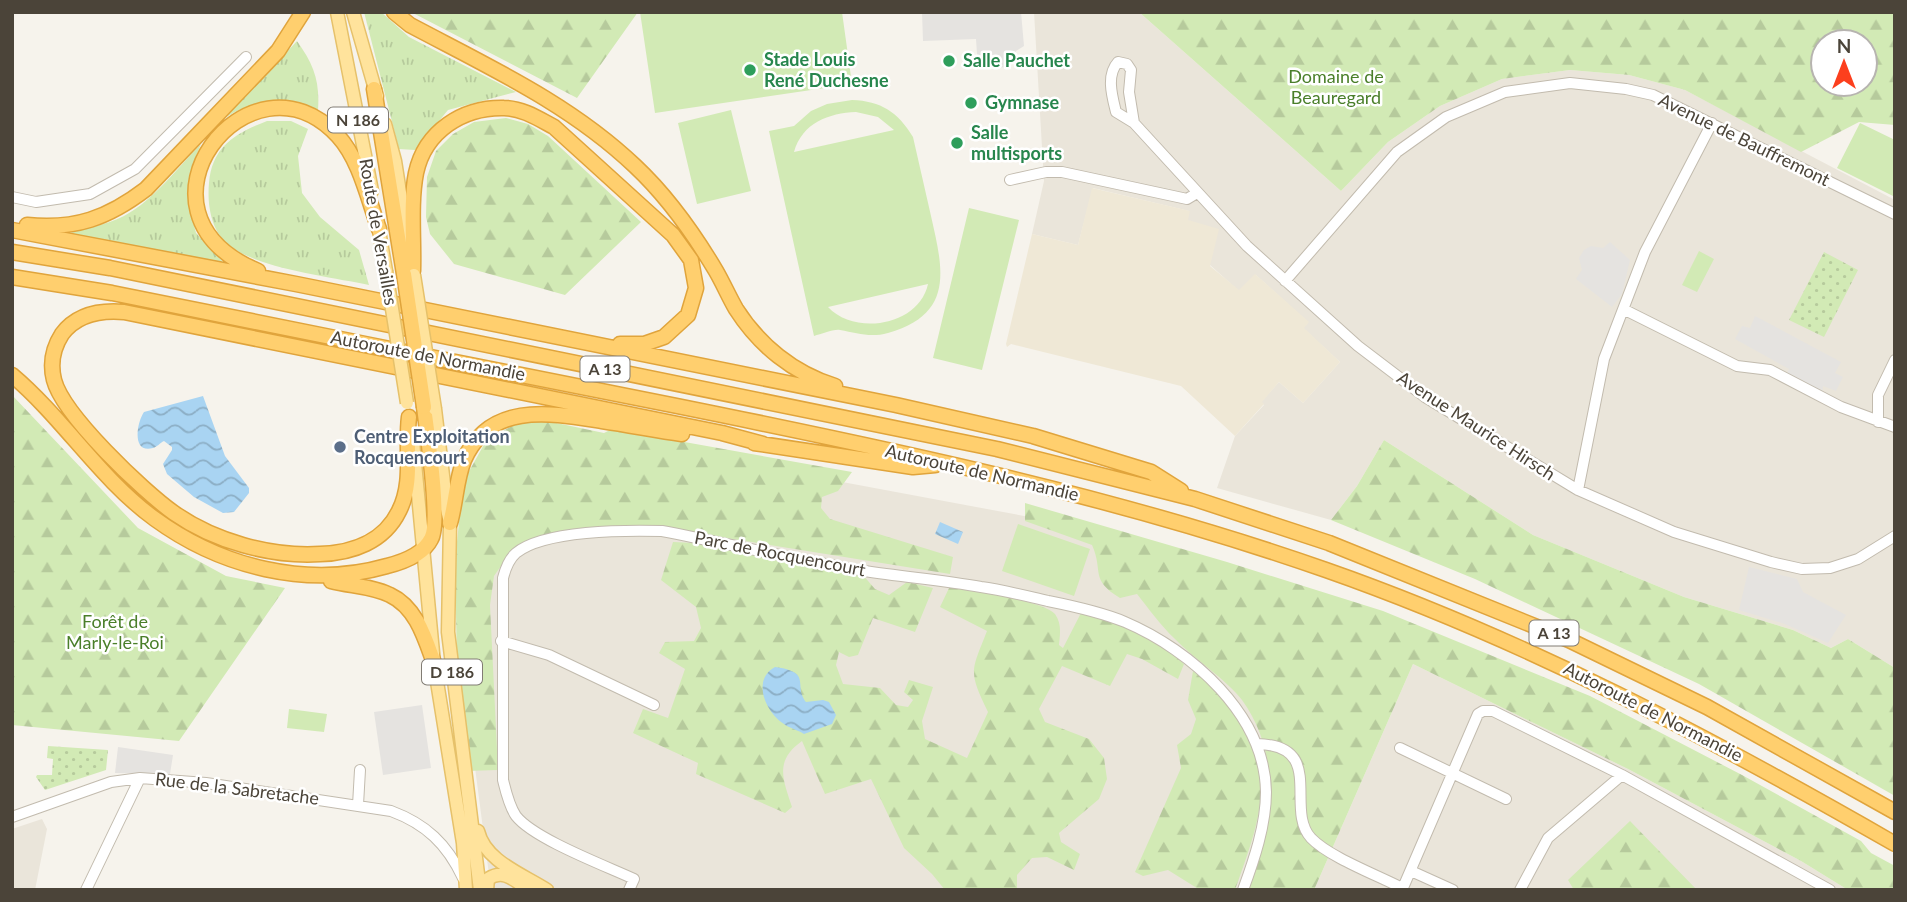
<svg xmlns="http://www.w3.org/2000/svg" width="1907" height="902" font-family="Lato,sans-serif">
  <defs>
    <pattern id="grass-tufts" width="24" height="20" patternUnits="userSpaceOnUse" patternTransform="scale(1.75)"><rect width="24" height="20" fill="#d2eab5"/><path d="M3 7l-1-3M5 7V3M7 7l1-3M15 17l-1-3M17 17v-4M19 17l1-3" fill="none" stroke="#b6ca9c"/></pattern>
    <pattern id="forest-firs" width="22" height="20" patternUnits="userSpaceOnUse" patternTransform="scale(1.75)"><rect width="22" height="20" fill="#d2eab5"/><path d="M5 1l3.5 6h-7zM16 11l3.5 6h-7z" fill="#b6ca9c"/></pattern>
    <pattern id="park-dots" width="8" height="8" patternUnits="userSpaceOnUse" patternTransform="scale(1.75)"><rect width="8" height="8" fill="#d2eab5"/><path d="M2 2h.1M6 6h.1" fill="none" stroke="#b6ca9c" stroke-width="1.8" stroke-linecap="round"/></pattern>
    <pattern id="water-waves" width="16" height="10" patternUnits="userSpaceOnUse" patternTransform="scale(1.75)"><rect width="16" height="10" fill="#a9d4f2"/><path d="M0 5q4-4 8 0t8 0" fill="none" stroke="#8caec5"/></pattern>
  </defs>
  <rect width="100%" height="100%" fill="#f6f3ec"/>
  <path fill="#eae5da" d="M1034,12h105l202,179 47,-49 52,-36 62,-27 68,-9 59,5 56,15 210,110v468l-47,-29 -17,9 -38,-18 -109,-33 -151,-62 -149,-95 -27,46 -26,34 -114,-32 18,-52 29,-31 -3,-3 18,-20 24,21 37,-41 -37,-34 5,-6 -52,-47 -17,16 -29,-26 -23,-45 2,-9 -96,-23 -15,57 -46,-11 12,-53z
    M543,426l599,112 189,86 -59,266h-781l-32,-245z
    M1413,664l215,105 173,92 47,29h-534z
    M42,819l5,10 -12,61h-23v-61z"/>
  <path fill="#efe8d6" d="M1092,188l98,23 -2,9 31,9 -9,37 29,24 16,-16 54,48 -5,6 36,34 -37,41 -24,-21 -17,20 2,2 -29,32 -54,-50 -170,-42 -4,3 -1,-3 26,-110 46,11z"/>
  <path fill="url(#grass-tufts)" d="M364,12h17l28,25 107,55 -68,18 -33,40 -16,-1z
    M297,41c17,24 23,40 21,69 -32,-11 -64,-12 -93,8z
    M267,121h24l17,8 -10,27 4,37 18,24 39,33 10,35c-38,-8 -109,-16 -139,-39 -19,-14 -23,-41 -21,-63 3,-37 27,-50 58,-62z
    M201,144l-9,22 -4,35 8,32 28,30 -159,-29c21,-5 40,-9 59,-18 30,-16 54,-49 77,-72z"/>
  <path fill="url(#forest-firs)" fill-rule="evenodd" d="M411,12h227l-61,86z
    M1139,12h756v113l-36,-3 -58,30 -116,-62 -56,-15 -59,-5 -68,9 -62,27 -52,36 -47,49zM1865,42v42h-42v-42z
    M506,118l22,6 20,12 93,86 -76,73 -111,-31 -24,-30 -4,-17 1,-40 9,-26 17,-17 21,-12z
    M12,395l126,133 88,48 59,12 -106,153 -167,-16z
    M547,421l57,12 8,-4 240,43 -14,19 -16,6 -1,11 9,11 123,38 -3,17 -267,-43 -143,9 -32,16 -14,20 -4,29 8,165 -31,1 -10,-104 -2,-105 8,-80 23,-41 31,-18z
    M1384,440l149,95 151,62 109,33 38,18 17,-9 47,29v128l-196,-112 -224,-105 -144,-59 26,-34z
    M1025,503l202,59 156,49 207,85 152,79 119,66 10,12 24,13v24h-47l-47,-29 -173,-92 -215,-105 -99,226h-65c20,-65 36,-130 -7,-190 -14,-19 -49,-42 -67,-61 -14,-13 -26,-30 -38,-45l-17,4c-31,-19 -16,-26 -28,-53l-67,-24z
    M673,542l22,1 167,31 13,15 14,6 18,-13 26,6 -18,44 -42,-14 -15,37 -9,2 -10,-5 -3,13 7,19 37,4 16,17 12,2 5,-7 -9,-8 5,-12 24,7 -11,34 3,18 42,19 21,-46c-20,-41 -17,-40 -1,-81l-47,-24 10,-21c20,4 94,15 105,28 7,10 5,20 4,31l4,3 18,-35c39,11 74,22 103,51l-6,15 -36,-20 -15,-5 -17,32 -48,-20 -23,43 6,13 44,17 15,19 3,21 -8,20 -40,34 2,9 19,12 -6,16 -27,-13 -15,1 -15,17v15h-72l-13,-16 -28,-26 -33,-69 -46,15 -23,-53c-28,20 -19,38 -10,66l-7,6 -89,-39 2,-11 -65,-30 10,-24 25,9 17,-49 -26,-16 6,-11 29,-1 7,-13 -5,-21 -35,-27z
    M1193,671c10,8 21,16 29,26 19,23 41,63 39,93 -1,34 -15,68 -26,100h-35l-32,-20 -25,6 -8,-4 46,-104 -4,-23 14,-11 5,-15 -8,-19z
    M1630,821l67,69h-123l-6,-10z"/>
  <path fill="url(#park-dots)" d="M1824,252l34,18 -34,67 -35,-17z
    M48,746l60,4 -2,20 -61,20 -9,-13 1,-2h15l1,-16 -6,-1z"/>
  <path fill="#d2eab5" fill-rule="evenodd" d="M640,12h202l10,72 -197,29z
    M852,100c29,1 46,12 61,37 6,26 12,53 18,79 12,53 24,98 -43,117 -18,5 -31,0 -48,-3 -7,-1 -18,4 -26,6l-45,-205 25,-5 17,-15 16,-7zM856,112l22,5 16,13 -100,22c8,-29 35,-39 62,-40zM928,284c-9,42 -73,52 -100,23z
    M731,110l20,81 -54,13 -19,-81z
    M1860,123l35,17v57l-58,-29z
    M969,208l50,12 -37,150 -49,-12z
    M1699,251l15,8 -17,33 -15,-7z
    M1018,524l72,25 -16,47 -72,-25z
    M289,709l38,5 -3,18 -37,-4z"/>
  <path fill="#e5e3e0" d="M922,12h99l3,34 -8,5 -7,16 -31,2 -2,-30 -53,2z
    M1610,242l20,18 -8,34 -10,13 -36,-28 6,-9 -3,-12 5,-8 7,-4 12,2z
    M1755,316l86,46 -6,11 8,4 -7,14 -13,-5 -2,15 -38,-20 6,-12 -54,-30 7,-13 8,2z
    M1749,567l48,12 6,13 43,23 -18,28 -43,-19 -46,-14z
    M422,705l9,63 -48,7 -9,-63z
    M118,747l55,8 -3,19 -55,-1z"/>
  <path fill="url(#water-waves)" d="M203,396l22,60 24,32v5l-15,19 -11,1 -29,-16 -27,-23 -4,-10 9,-14v-3l-8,-6c-4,2 -7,6 -11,7 -22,6 -16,-26 -9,-36z
    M940,522l23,10 -5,12 -23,-10z
    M775,667c38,5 18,18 31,35l17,-2 6,2 7,13 -4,9 -28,10c-6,-4 -15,-6 -20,-10 -18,-11 -33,-44 -9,-57z"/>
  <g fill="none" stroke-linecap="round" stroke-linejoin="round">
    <defs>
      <path id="minor" d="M1134,123l-5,-31 2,-22 -4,-6 -9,-2c-12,13 -6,34 -2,50l18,11 113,123 111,100 67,51 153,93 96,42 97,30 31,7 28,-1 28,-9 37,-23
        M1010,180l36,-8h16l125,27 10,-6
        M12,197l24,5 54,-8 45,-25 111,-112
        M1285,281l112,-129 49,-35 59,-25 65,-9 56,6 27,6 242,119
        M1625,310l112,56 33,4 71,37 54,20
        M1878,422v-27l17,-35
        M1578,490l26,-131 41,-107 67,-129
        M501,641l48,14 105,50
        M1257,744c70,1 27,65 54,94 18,19 66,37 91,50
        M1400,748l106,51
        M358,805l2,-35
        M12,817l99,-35 29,-4 66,5 185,28c35,13 56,33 72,67
        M1411,871l42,19
        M86,890l54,-112
        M629,890l5,-11c-28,-13 -100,-40 -118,-63 -7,-10 -10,-24 -13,-36v-202c2,-8 6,-19 13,-25 28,-23 110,-23 146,-22 68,13 135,29 203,40 38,6 77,9 116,16 22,3 45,9 67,14 25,5 53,11 77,21 66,28 140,93 141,170 0,33 -12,68 -23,98
        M1402,890l76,-176 5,-3h10l129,64
        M1520,890l28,-52 74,-63 208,115"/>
      <path id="major" d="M337,12l35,179
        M353,12l24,84
        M385,124l10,37 13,82
        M377,219l9,52
        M435,409l12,100 3,14 -2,109 32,258
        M413,442l21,221 29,180 3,47
        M478,831c7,30 44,43 69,59
        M487,890l1,-11c16,-11 27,2 41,11"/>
      <path id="highway" d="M394,12l16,13c79,42 160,79 225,141 32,30 59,68 81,105 7,12 13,26 20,38 23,36 57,64 99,77
        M374,89l30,185
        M27,225c48,5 81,-7 119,-36l132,-138 25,-39
        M12,230l284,54 600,121 137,31 118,36 30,19
        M12,252l98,16 887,181 198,50 134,44 240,97 138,67 188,105
        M258,271c-143,-59 -8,-230 80,-135 22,24 30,63 41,93
        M413,271c1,-32 -3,-67 3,-98 9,-42 47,-66 88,-65 18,0 35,11 50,19l119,108 18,25 5,28 -8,27 -24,22 -20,7h-24
        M12,277l100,16c188,38 377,76 565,113 218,44 438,90 649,164 200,70 386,169 569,274
        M12,375c52,44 88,104 143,144 66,48 152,70 232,47 16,-4 36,-11 44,-27 10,-17 -4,-108 -7,-132
        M409,417c-4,31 5,65 -10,94 -15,31 -47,42 -79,43 -50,3 -106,-13 -146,-41 -31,-22 -111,-98 -120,-133 -4,-16 -1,-32 8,-46 15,-20 39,-24 62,-22l598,121 41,11
        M754,443l159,24 22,-2
        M450,523c6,-21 6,-43 14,-63 26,-59 87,-47 138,-39 27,4 53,9 80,13
        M331,581c19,5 41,5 59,14 26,12 35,43 44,68"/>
    </defs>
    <use href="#minor" stroke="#c2bbae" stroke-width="12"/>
    <use href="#major" stroke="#e6c16a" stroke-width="15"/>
    <use href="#highway" stroke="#e0a43c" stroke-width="17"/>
    <use href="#minor" stroke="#fff" stroke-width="10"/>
    <use href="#major" stroke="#ffe39c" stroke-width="12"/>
    <use href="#highway" stroke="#ffcf6e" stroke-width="14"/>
    <defs>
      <path id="major-bridge" d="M386,271l21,132
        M414,275l21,134"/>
      <path id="highway-bridge" d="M404,274l20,133"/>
    </defs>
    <use href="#major-bridge" stroke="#e6c16a" stroke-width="15" stroke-linecap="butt"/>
    <use href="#highway-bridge" stroke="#e0a43c" stroke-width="17" stroke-linecap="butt"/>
    <use href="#major-bridge" stroke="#ffe39c" stroke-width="12"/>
    <use href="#highway-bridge" stroke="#ffcf6e" stroke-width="14"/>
  </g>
  <g fill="#2e9e5b" stroke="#fff" stroke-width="2.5">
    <circle cx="949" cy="61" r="7"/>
    <circle cx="750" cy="70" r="7"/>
    <circle cx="971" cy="103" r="7"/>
    <circle cx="957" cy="143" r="7"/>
  </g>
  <circle fill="#5c6f8a" stroke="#fff" stroke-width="2.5" cx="340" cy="447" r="7"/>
  <g text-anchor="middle" stroke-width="5" stroke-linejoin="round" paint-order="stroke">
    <g fill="#fff" stroke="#817c74" stroke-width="2">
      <rect x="328" y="107.5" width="60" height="25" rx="5"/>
      <rect x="580.5" y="356.5" width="49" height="25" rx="5"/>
      <rect x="1529.5" y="620.5" width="49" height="25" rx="5"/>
      <rect x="422" y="659.5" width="60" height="25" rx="5"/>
    </g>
    <g font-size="16" font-weight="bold" fill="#4b4439">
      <text x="358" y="126">N 186</text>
      <text x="605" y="375">A 13</text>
      <text x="1554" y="639">A 13</text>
      <text x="452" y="678">D 186</text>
    </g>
    <g font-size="18" font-weight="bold" fill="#27864d" stroke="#fff" text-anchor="start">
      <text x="764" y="66">Stade Louis<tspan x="764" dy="21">René Duchesne</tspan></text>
      <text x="963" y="67">Salle Pauchet</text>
      <text x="985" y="109">Gymnase</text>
      <text x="971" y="139">Salle<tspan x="971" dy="21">multisports</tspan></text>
    </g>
    <g font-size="18" fill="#4a7f2a" stroke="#fff">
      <text x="1336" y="83">Domaine de<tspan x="1336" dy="21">Beauregard</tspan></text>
      <text x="115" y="628">Forêt de<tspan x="115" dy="21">Marly-le-Roi</tspan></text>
    </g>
    <g font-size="18" fill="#4b4439" stroke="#fff">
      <text transform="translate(1744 140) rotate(26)" y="6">Avenue de Bauffremont</text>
      <text transform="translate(378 232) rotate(80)" y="6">Route de Versailles</text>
      <text transform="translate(428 356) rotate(11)" y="6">Autoroute de Normandie</text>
      <text transform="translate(1476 426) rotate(33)" y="6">Avenue Maurice Hirsch</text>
      <text transform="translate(982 473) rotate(13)" y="6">Autoroute de Normandie</text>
      <text transform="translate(780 554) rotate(11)" y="6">Parc de Rocquencourt</text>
      <text transform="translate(1653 712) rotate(27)" y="6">Autoroute de Normandie</text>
      <text transform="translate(237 789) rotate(7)" y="6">Rue de la Sabretache</text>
    </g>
    <g font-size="18" font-weight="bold" fill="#4e5e75" stroke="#fff" text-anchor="start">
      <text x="354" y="443">Centre Exploitation<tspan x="354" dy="21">Rocquencourt</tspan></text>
    </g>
  </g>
  <rect width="1907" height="902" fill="none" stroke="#4b4439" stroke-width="28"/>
  <g transform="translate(1844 63)"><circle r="33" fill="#ffffff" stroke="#b7b4b0" stroke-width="2"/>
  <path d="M0-5L12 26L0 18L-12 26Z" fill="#fc3f1d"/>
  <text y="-10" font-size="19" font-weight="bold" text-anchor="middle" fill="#4b4439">N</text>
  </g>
</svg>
